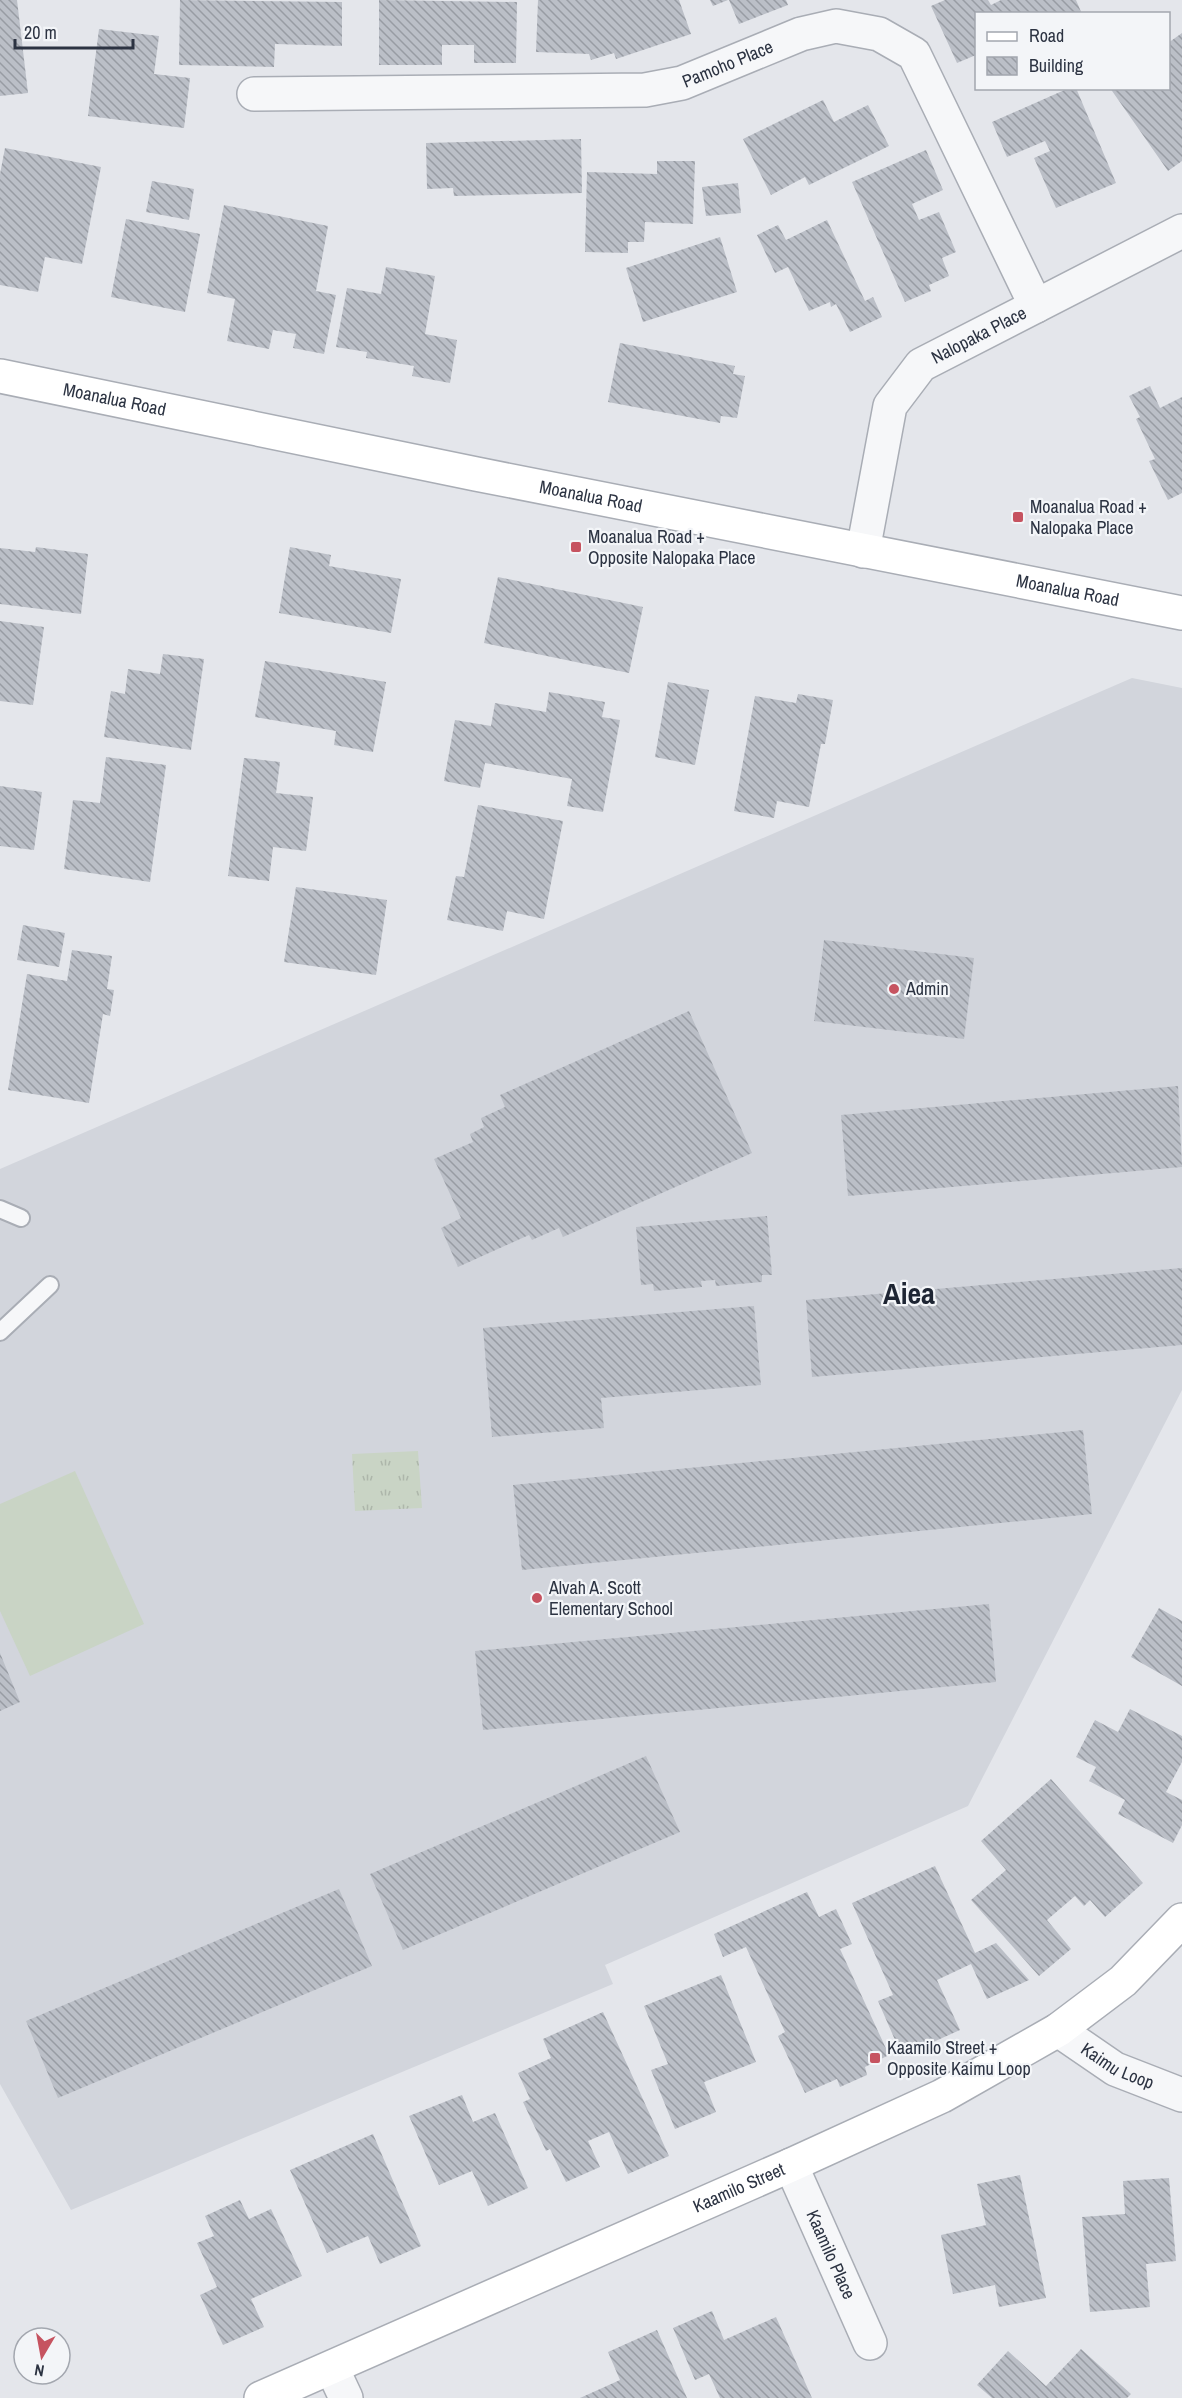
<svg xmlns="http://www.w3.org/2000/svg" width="1182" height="2398" font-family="'Archivo Narrow',sans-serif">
  <defs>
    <pattern id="park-tufts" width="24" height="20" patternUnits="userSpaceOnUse" patternTransform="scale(1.5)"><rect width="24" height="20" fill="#c9d4c5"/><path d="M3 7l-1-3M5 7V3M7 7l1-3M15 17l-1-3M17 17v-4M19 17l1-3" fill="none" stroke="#adb6aa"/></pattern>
    <pattern id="building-back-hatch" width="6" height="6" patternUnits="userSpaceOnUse" patternTransform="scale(1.5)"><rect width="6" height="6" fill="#bbbfc7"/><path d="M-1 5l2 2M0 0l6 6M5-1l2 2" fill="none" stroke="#989ca3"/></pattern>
  </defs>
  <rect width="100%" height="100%" fill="#e4e6eb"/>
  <path fill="#d2d5dc" d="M1132,678l50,10v702l-214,416 -363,159 8,19 -542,226 -71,-126v-915z"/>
  <path fill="#c9d4c5" d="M75,1471l69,153 -114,52 -30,-65v-107z"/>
  <path fill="url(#park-tufts)" d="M418,1451l4,57 -67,3 -3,-57z"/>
  <path fill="url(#building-back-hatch)" d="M0,0h17l11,93 -28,3z
    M180,0l162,2v44l-67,-2 -1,23 -95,-2z
    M379,0l138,2 -1,61h-42v-18h-32v20h-63z
    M538,0h141l12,34 -75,25 -2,-6 -23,7 -2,-6 -53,-2z
    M710,0h18l-15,6z
    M729,0h57l2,5 -49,19z
    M945,0h43l3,5 10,-5h75l6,14h-106v41l-19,8 -26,-57z
    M99,29l60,7 -5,38 36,4 -6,50 -96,-12z
    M1182,33v128l-14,10 -58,-83h58v-45z
    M1069,88h7l40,95 -60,25 -22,-50 16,-7 -5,-10 -38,16 -15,-35z
    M823,100l11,22 34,-17 21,41 -80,39 -4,-8 -34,18 -28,-56z
    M581,139l1,54 -128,3 -1,-8 -26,1 -1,-46z
    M5,148l96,19 -19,97 -37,-7 -7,35 -38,-7v-111z
    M926,150l17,40 -31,14 7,16 20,-8 17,40 -14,6 7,18 -20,9 2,6 -26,11 -53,-120z
    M657,161h38l-2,63 -48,-2 -1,20h-16v11l-43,-1 2,-80 70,2z
    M152,181l42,8 -5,31 -43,-8z
    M738,183l3,30 -35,3 -4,-29z
    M224,205l104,21 -12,65 20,4 -12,59 -31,-6 3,-14 -23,-4 -4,19 -42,-8 8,-42 -28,-6z
    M126,219l74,15 -15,78 -74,-15z
    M827,220l38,81 8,-4 9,20 -32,15 -14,-28 -5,3 -1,-5 -21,9 -21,-44 -13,6 -18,-38 21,-10 8,15z
    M720,237l17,55 -94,30 -17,-54z
    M386,267l49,9 -10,58 32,6 -7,43 -38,-7 2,-10 -48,-8 1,-6 -31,-5 11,-59 34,6z
    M620,343l115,23 -2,8 12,2 -8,42 -16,-2 -1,7 -112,-21z
    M1150,386l10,22 22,-11v96l-14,7 -19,-39 6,-2 -19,-40 4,-2 -11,-21z
    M36,547l52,7 -7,60 -81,-10v-56l35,4z
    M290,547l41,8 -2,11 72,13 -10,54 -112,-20z
    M498,577l145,30 -14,66 -145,-30z
    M0,621l44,6 -11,78 -33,-4z
    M163,654l41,5 -13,91 -87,-13 7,-46 14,3 3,-25 32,5z
    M265,661l121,21 -13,70 -39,-7 2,-14 -81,-14z
    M668,682l41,8 -14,75 -40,-8z
    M549,692l56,10 -3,15 18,3 -17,92 -36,-6 5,-27 -87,-16 -5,25 -36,-7 11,-61 36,6 4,-23 51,9z
    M798,694l35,6 -8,44h-4l-12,63 -32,-6 -3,17 -40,-7 21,-115 41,7z
    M106,757l60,8 -16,117 -86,-13 9,-69 27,3z
    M244,758l36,4 -4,31 37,4 -7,54 -33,-4 -4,34 -41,-5z
    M0,786l42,6 -8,58 -34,-4z
    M478,805l85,16 -19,98 -37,-8 -4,20 -56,-11 9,-44 8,1z
    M296,887l91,13 -11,75 -92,-13z
    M23,925l42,8 -6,34 -42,-7z
    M824,940l150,18 -10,81 -150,-18z
    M72,950l40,6 -5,33 7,1 -4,26 -7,-2 -14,89 -81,-13 19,-116 40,7z
    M689,1011l63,142 -189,84 -4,-9 -27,12 -3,-5 -71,32 -17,-39 20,-10 -27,-59 39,-17 -3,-8 14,-7 -3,-9 24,-11 -5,-12z
    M1178,1086l4,81 -334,29 -7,-81z
    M767,1216l5,59h-10v7l-46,4 -1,-6 -14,1 1,6 -48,4 -1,-7 -12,1 -5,-58z
    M1182,1268v77l-370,32 -6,-77z
    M754,1306l7,79 -160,13 3,30 -112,9 -9,-109z
    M1083,1430l9,84 -570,56 -9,-85z
    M989,1604l7,78 -513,48 -8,-79z
    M1159,1608l23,13v65l-51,-29z
    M0,1653l20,49 -20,9z
    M1130,1709l52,27v26l-16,30 16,8v25l-9,18 -55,-29 7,-14 -36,-19 7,-14 -20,-10 19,-37 23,12z
    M646,1756l34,76 -277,118 -33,-76z
    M1051,1779l92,104 -38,34 -15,-17 -6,6 -9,-10 -28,24 24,29 -32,27 -68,-76 35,-30 -25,-29z
    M935,1866l40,87 21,-10 33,37 -42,19 -16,-35 -34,16 23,50 -58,26 -24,-55 15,-6 -41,-92z
    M339,1889l33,77 -314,132 -32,-77z
    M807,1892l12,25 17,-8 16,35 -12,5 49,106 -24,12 2,8 -27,12 -3,-8 -32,14 -27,-57 7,-4 -39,-85 -23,10 -9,-23z
    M721,1975l35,87 -52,20 12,30 -41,17 -24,-59 17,-6 -24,-58z
    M603,2012l66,144 -41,18 -19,-42 -21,9 12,26 -34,15 -16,-33 -4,2 -23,-49 7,-3 -12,-26 33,-15 -8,-19z
    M462,2095l11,27 22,-9 33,75 -40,18 -16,-35 -33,14 -30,-69z
    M373,2134l48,112 -41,18 -12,-28 -41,17 -37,-83z
    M1020,2175l26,123 -47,9 -4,-22 -42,9 -12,-59 45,-10 -9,-41z
    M1169,2178l7,83 -30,3 4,43 -60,5 -8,-95 43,-3 -2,-33z
    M240,2200l9,19 22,-10 31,67 -51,23 13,28 -41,18 -23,-50 17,-8 -20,-44 17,-7 -9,-20z
    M712,2311l12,29 52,-23 36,81h-92l-11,-24 -14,6 -22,-52z
    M657,2330l30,68h-107l40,-18 -12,-28z
    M1081,2349l50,45 -4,4h-135l-15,-13 31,-34 38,35z"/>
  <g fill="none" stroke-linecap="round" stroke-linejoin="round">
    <defs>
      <path id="lane" d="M0,1209l21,9
        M0,1332l50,-47"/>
      <g id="street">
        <path id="s1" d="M254,94l391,-4 37,-7 119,-49 35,-8 43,8 35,20 122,252"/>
        <path id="s2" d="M863,551l27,-145 31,-41 261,-134"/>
        <path id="s3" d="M1058,2030l57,39 67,26"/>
        <path id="s4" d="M791,2165l79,178"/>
        <path d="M332,2368l14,30"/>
      </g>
      <g id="secondary">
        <path id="s5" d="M0,376l476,98 706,139"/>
        <path id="s6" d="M261,2398l530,-233 151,-69 116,-66 65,-49 59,-61"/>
      </g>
    </defs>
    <use href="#lane" stroke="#a9adb5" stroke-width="20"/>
    <use href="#street" stroke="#a9adb5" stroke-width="36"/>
    <use href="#secondary" stroke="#a9adb5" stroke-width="36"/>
    <use href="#lane" stroke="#f6f7f9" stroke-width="16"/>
    <use href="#street" stroke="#f6f7f9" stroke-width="33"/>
    <use href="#secondary" stroke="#fff" stroke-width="33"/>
  </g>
  <g fill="#c65360" stroke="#f3f5f8" stroke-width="2">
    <rect x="1012" y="511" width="12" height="12" rx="3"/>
    <rect x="570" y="541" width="12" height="12" rx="3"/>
    <circle cx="894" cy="989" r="6"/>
    <circle cx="537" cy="1598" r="6"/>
    <rect x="869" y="2052" width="12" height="12" rx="3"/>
  </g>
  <g text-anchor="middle" stroke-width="4.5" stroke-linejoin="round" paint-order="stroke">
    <g font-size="18" fill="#2c3342" stroke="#f3f5f8">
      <text dy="6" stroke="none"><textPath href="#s1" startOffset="478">Pamoho Place</textPath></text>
      <text dy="6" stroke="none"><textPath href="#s2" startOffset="264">Nalopaka Place</textPath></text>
      <text dy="6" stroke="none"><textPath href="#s5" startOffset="117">Moanalua Road</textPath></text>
      <text dy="6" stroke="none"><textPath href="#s5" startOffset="603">Moanalua Road</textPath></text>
      <text dy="6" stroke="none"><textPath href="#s5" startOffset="1089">Moanalua Road</textPath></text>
      <text dy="6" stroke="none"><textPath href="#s3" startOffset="70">Kaimu Loop</textPath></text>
      <text dy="6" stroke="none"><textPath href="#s6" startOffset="522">Kaamilo Street</textPath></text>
      <text dy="6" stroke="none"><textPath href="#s4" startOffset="98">Kaamilo Place</textPath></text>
    </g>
    <g font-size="18" fill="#2c3342" stroke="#f3f5f8" text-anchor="start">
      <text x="1030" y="513">Moanalua Road +<tspan x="1030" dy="21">Nalopaka Place</tspan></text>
      <text x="588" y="543">Moanalua Road +<tspan x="588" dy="21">Opposite Nalopaka Place</tspan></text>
      <text x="906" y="995">Admin</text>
      <text x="549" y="1594">Alvah A. Scott<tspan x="549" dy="21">Elementary School</tspan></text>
      <text x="887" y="2054">Kaamilo Street +<tspan x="887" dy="21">Opposite Kaimu Loop</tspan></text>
    </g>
    <g font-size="30" font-weight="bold" fill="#1e2533" stroke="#f3f5f8">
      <text x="909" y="1304">Aiea</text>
    </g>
  </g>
  <rect x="975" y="12" width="195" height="78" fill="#f3f5f8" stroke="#a3a7af" stroke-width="1.5"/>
  <rect x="987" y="32" width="30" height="9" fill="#ffffff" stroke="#a3a7af" stroke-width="1.5"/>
  <text x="1029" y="42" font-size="18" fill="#2c3342">Road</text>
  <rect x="987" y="57" width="30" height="18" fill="url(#building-back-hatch)" stroke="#a3a7af" stroke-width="1.5"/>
  <text x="1029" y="72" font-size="18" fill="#2c3342">Building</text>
  <g transform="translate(42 2356) rotate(190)"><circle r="28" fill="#f3f5f8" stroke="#a3a7af" stroke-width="1.5"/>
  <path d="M0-4.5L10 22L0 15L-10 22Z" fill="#c65360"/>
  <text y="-9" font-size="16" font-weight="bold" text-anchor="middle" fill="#2c3342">N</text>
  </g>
  <path d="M15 39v9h118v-9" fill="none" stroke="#2c3342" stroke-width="3"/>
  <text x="24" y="39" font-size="18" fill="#2c3342" stroke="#f3f5f8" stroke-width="4.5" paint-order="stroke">20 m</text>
</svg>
